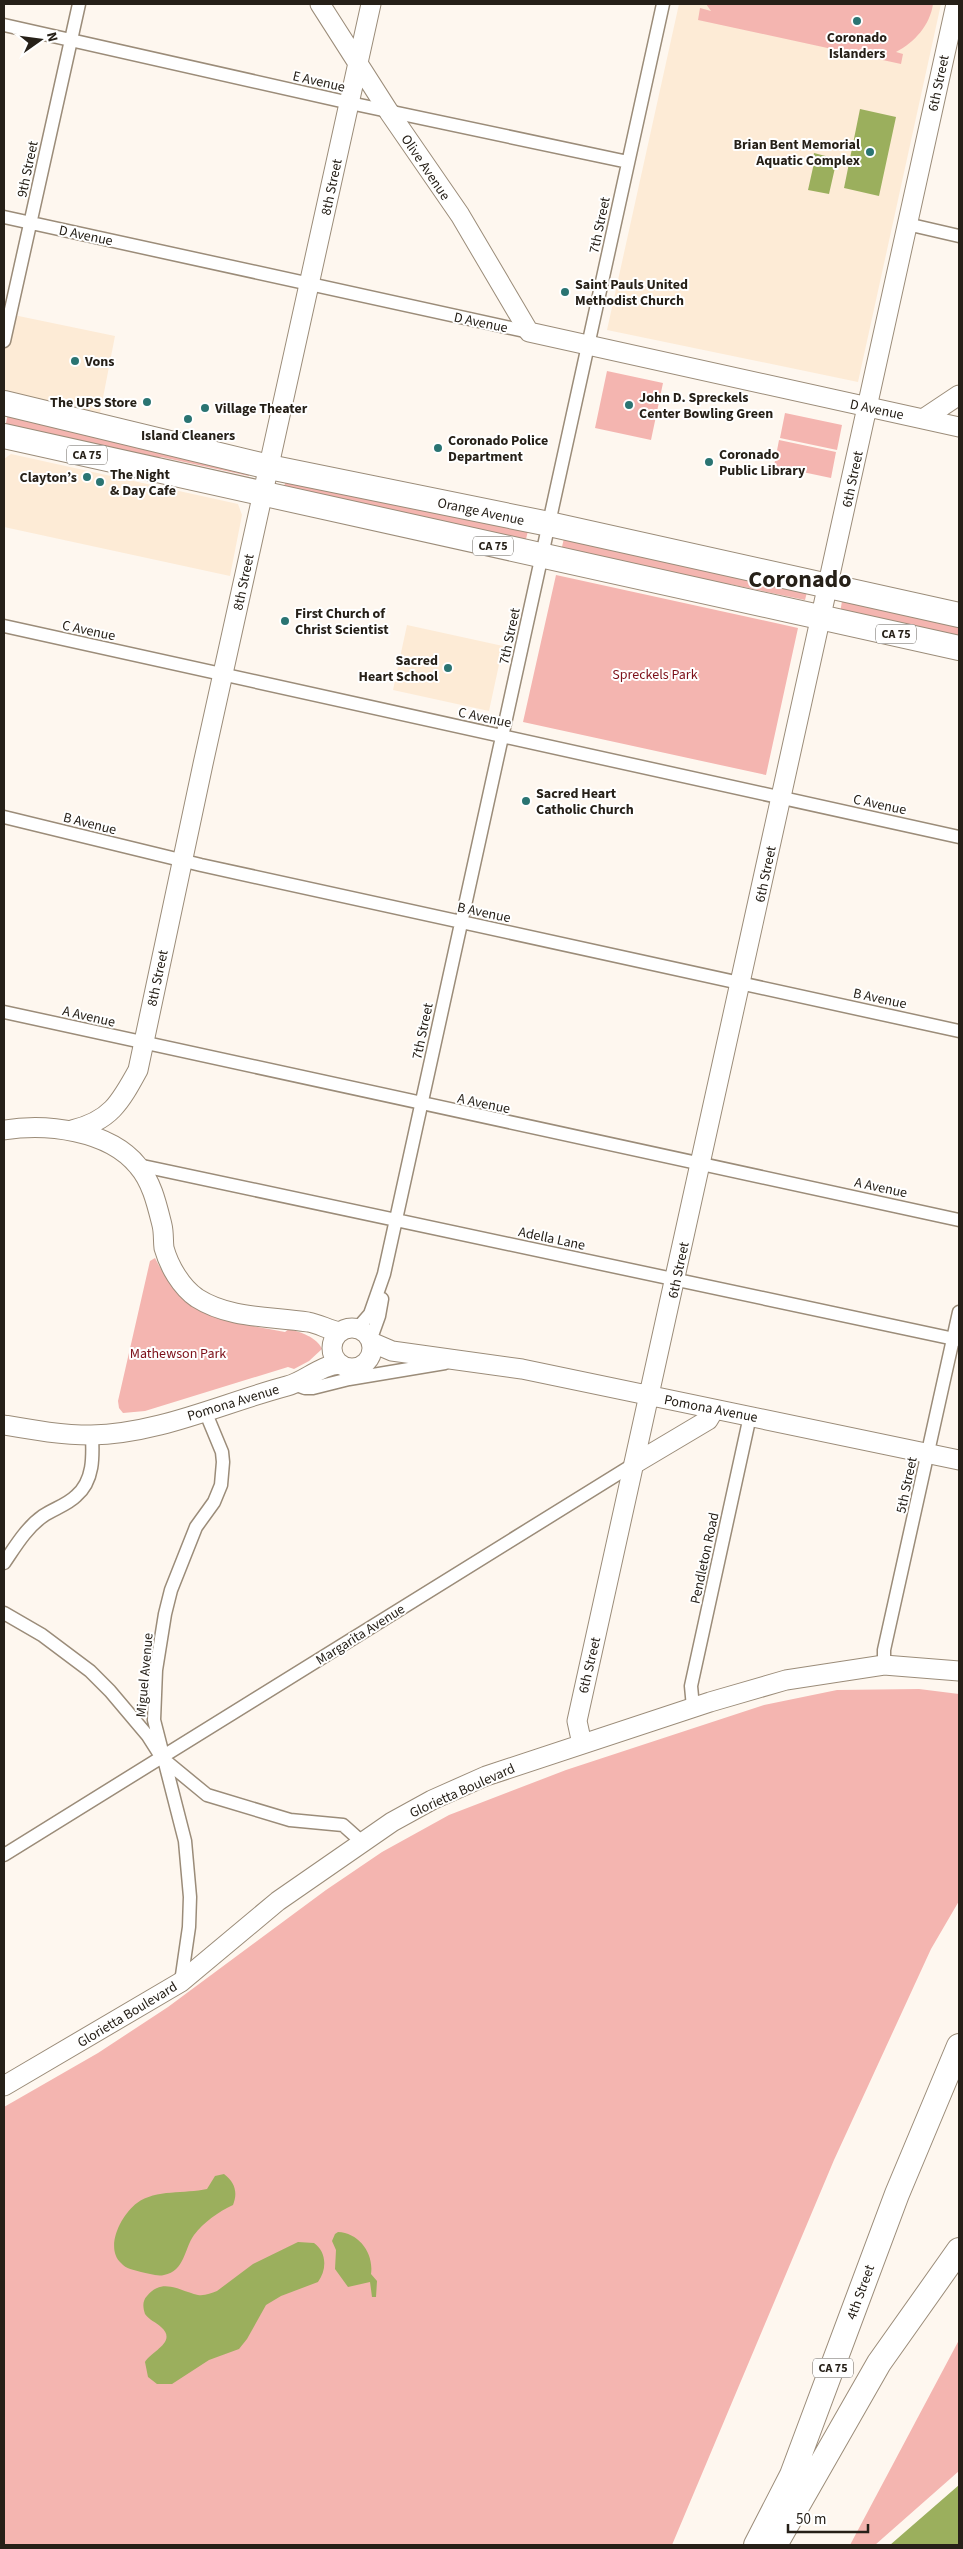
<svg xmlns="http://www.w3.org/2000/svg" width="963" height="2549" font-family="'Source Sans 3',sans-serif">
  <rect width="100%" height="100%" fill="#fef7ef"/>
  <path fill="#fdebd6" d="M679,4h262l-83,378 -251,-52z
    M4,313l111,23 -15,77 -96,-21z
    M11,454l227,50 4,11 -12,61 -226,-49v-68z
    M407,625l96,21 -14,65 -96,-21z"/>
  <path fill="#f4b5b0" d="M706,4h227c-3,21 -18,38 -37,48l7,2 -2,10 -203,-44 2,-12 11,3z
    M607,371l56,12 -12,57 -56,-12z
    M8,413l243,53 -2,10 -88,-19 -21,1 -135,-30z
    M785,413l57,12 -5,25 -57,-12z
    M779,440l57,12 -5,26 -57,-12z
    M286,479l243,48 -4,16 -242,-52z
    M565,534l243,54 -3,12 -76,-16 -11,1 -157,-34z
    M556,575l242,53 -32,147 -243,-53z
    M842,601l117,21v17l-119,-26z
    M155,1258c29,59 71,63 130,74l4,-3c11,3 28,8 33,20l-13,12 -15,8 -6,-2 -143,44 -22,2 -4,-5 -1,-7 32,-140z
    M919,1689l40,5v207l-28,48 -97,211 -162,385h-668v-438l94,-54 70,-46 158,-117 56,-38 67,-37 117,-45 198,-65 73,-15z
    M959,2340v131l-84,74h-25z"/>
  <path fill="#9baf5d" d="M860,109l36,8 -17,79 -35,-8z
    M814,153l23,6 -8,35 -21,-4 6,-27 -2,-1z
    M224,2174c11,8 14,19 9,31 -15,7 -29,17 -39,30 -10,14 -9,36 -30,40 -7,2 -16,-2 -23,-3 -7,-2 -15,-3 -20,-9 -17,-16 1,-49 16,-60 19,-14 48,-9 70,-14l8,-13z
    M338,2232c21,1 36,21 33,42l6,7 -1,16h-4l-2,-15 -22,5 -13,-18 1,-19 -4,-9 3,-7z
    M298,2242l16,1c13,9 13,27 4,39l-37,14 -15,9 -19,34 -8,10 -30,11 -37,24h-15l-9,-7 -3,-15c6,-11 33,-20 16,-35 -5,-5 -12,-7 -16,-13 -2,-6 -3,-13 2,-18 15,-19 33,-5 51,-1 7,1 13,-2 19,-4l36,-27z
    M959,2485v60h-69z"/>
  <g fill="none" stroke-linecap="round" stroke-linejoin="round">
    <defs>
      <path id="street" d="M4,25l346,78 278,59
        M4,217l525,115
        M907,224l52,12
        M4,341l75,-337
        M4,626l955,211
        M4,817l197,48 758,166
        M4,1012l955,208
        M138,1165l821,175
        M357,1329l13,-15 14,-40 279,-1270
        M370,1341l9,-25 3,-17
        M294,1384l11,4h8l36,-9 96,-16
        M4,1563c11,-16 22,-35 39,-47 10,-7 24,-11 33,-20 18,-15 17,-40 16,-61
        M4,1613l38,22 48,36 20,20 38,45 14,22 45,37 83,25 53,5 19,17
        M884,1665v-15l75,-338
        M693,1707l-2,-21 59,-270
        M4,1855l630,-391
        M181,1982l8,-55 1,-30 -5,-56 -31,-121 2,-50 9,-56 6,-24 25,-63 18,-25 7,-17 2,-23 -1,-10 -17,-41"/>
      <path id="secondary" d="M320,4l69,108 71,103 69,117 430,95
        M923,419l36,-24
        M4,1130c42,-7 105,0 134,36 14,16 19,39 24,59 2,8 1,16 2,23 5,18 17,39 33,50 33,21 73,18 111,24 11,2 21,8 32,10
        M72,1130c38,-9 48,-27 66,-60l65,-306 168,-760
        M332 1348a20 20 0 1 1 40 0a20 20 0 1 1-40 0Z
        M371,1342l21,9 130,18 437,91
        M4,1425c29,5 57,10 87,10 67,-1 132,-32 196,-49 19,-5 33,-21 53,-22
        M634,1464l74,-44 6,-10
        M582,1744l-5,-23 379,-1717
        M4,2086l177,-104 97,-81 114,-79 40,-22 54,-24 224,-74 76,-22 98,-15 75,6"/>
      <path id="highway" d="M4,403l265,64 280,57 410,91
        M4,436l955,212
        M756,2545l36,-70 105,-281 62,-148
        M775,2545l104,-182 80,-113"/>
    </defs>
    <use href="#street" stroke="#9b8c79" stroke-width="15"/>
    <use href="#secondary" stroke="#9b8c79" stroke-width="21"/>
    <use href="#highway" stroke="#9b8c79" stroke-width="26"/>
    <use href="#street" stroke="#fff" stroke-width="12"/>
    <use href="#secondary" stroke="#fff" stroke-width="19"/>
    <use href="#highway" stroke="#fff" stroke-width="24"/>
  </g>
  <g fill="#2a7472" stroke="#fff" stroke-width="2">
    <circle cx="857" cy="21" r="5"/>
    <circle cx="870" cy="152" r="5"/>
    <circle cx="565" cy="292" r="5"/>
    <circle cx="75" cy="361" r="5"/>
    <circle cx="147" cy="402" r="5"/>
    <circle cx="629" cy="405" r="5"/>
    <circle cx="205" cy="408" r="5"/>
    <circle cx="188" cy="419" r="5"/>
    <circle cx="438" cy="448" r="5"/>
    <circle cx="709" cy="462" r="5"/>
    <circle cx="87" cy="477" r="5"/>
    <circle cx="100" cy="482" r="5"/>
    <circle cx="285" cy="621" r="5"/>
    <circle cx="448" cy="668" r="5"/>
    <circle cx="526" cy="801" r="5"/>
  </g>
  <g text-anchor="middle" stroke-width="4" stroke-linejoin="round" paint-order="stroke">
    <g fill="#fff" stroke="#67635d" stroke-width="1">
      <rect x="67" y="445.5" width="40" height="19" rx="4"/>
      <rect x="473" y="536.5" width="40" height="19" rx="4"/>
      <rect x="876" y="624.5" width="40" height="19" rx="4"/>
      <rect x="813" y="2358.5" width="40" height="19" rx="4"/>
    </g>
    <g font-size="12" font-weight="bold" fill="#262018">
      <text x="87" y="459">CA 75</text>
      <text x="493" y="550">CA 75</text>
      <text x="896" y="638">CA 75</text>
      <text x="833" y="2372">CA 75</text>
    </g>
    <g font-size="14" font-weight="bold" fill="#262018" stroke="#fff" text-anchor="start">
      <text x="857" y="42" text-anchor="middle">Coronado<tspan x="857" dy="16">Islanders</tspan></text>
      <text x="860" y="149" text-anchor="end">Brian Bent Memorial<tspan x="860" dy="16">Aquatic Complex</tspan></text>
      <text x="575" y="289">Saint Pauls United<tspan x="575" dy="16">Methodist Church</tspan></text>
      <text x="85" y="366">Vons</text>
      <text x="639" y="402">John D. Spreckels<tspan x="639" dy="16">Center Bowling Green</tspan></text>
      <text x="137" y="407" text-anchor="end">The UPS Store</text>
      <text x="215" y="413">Village Theater</text>
      <text x="188" y="440" text-anchor="middle">Island Cleaners</text>
      <text x="448" y="445">Coronado Police<tspan x="448" dy="16">Department</tspan></text>
      <text x="719" y="459">Coronado<tspan x="719" dy="16">Public Library</tspan></text>
      <text x="110" y="479">The Night<tspan x="110" dy="16">&amp; Day Cafe</tspan></text>
      <text x="77" y="482" text-anchor="end">Clayton’s</text>
      <text x="295" y="618">First Church of<tspan x="295" dy="16">Christ Scientist</tspan></text>
      <text x="438" y="665" text-anchor="end">Sacred<tspan x="438" dy="16">Heart School</tspan></text>
      <text x="536" y="798">Sacred Heart<tspan x="536" dy="16">Catholic Church</tspan></text>
    </g>
    <g font-size="14" fill="#262018" stroke="#fff">
      <text transform="translate(319 81) rotate(13)" y="5">E Avenue</text>
      <text transform="translate(938 83) rotate(-78)" y="5">6th Street</text>
      <text transform="translate(426 167) rotate(56)" y="5">Olive Avenue</text>
      <text transform="translate(27 169) rotate(-78)" y="5">9th Street</text>
      <text transform="translate(331 187) rotate(-78)" y="5">8th Street</text>
      <text transform="translate(599 225) rotate(-78)" y="5">7th Street</text>
      <text transform="translate(86 235) rotate(12)" y="5">D Avenue</text>
      <text transform="translate(481 322) rotate(12)" y="5">D Avenue</text>
      <text transform="translate(877 409) rotate(12)" y="5">D Avenue</text>
      <text transform="translate(852 479) rotate(-78)" y="5">6th Street</text>
      <text transform="translate(481 511) rotate(12)" y="5">Orange Avenue</text>
      <text transform="translate(243 582) rotate(-78)" y="5">8th Street</text>
      <text transform="translate(89 630) rotate(12)" y="5">C Avenue</text>
      <text transform="translate(509 636) rotate(-78)" y="5">7th Street</text>
      <text transform="translate(485 717) rotate(12)" y="5">C Avenue</text>
      <text transform="translate(880 804) rotate(12)" y="5">C Avenue</text>
      <text transform="translate(90 823) rotate(14)" y="5">B Avenue</text>
      <text transform="translate(765 874) rotate(-78)" y="5">6th Street</text>
      <text transform="translate(484 912) rotate(12)" y="5">B Avenue</text>
      <text transform="translate(157 978) rotate(-78)" y="5">8th Street</text>
      <text transform="translate(880 998) rotate(12)" y="5">B Avenue</text>
      <text transform="translate(89 1016) rotate(13)" y="5">A Avenue</text>
      <text transform="translate(422 1031) rotate(-78)" y="5">7th Street</text>
      <text transform="translate(484 1103) rotate(12)" y="5">A Avenue</text>
      <text transform="translate(881 1187) rotate(12)" y="5">A Avenue</text>
      <text transform="translate(552 1238) rotate(12)" y="5">Adella Lane</text>
      <text transform="translate(678 1270) rotate(-78)" y="5">6th Street</text>
      <text transform="translate(233 1402) rotate(-17)" y="5">Pomona Avenue</text>
      <text transform="translate(711 1408) rotate(11)" y="5">Pomona Avenue</text>
      <text transform="translate(906 1485) rotate(-78)" y="5">5th Street</text>
      <text transform="translate(704 1558) rotate(-78)" y="5">Pendleton Road</text>
      <text transform="translate(360 1634) rotate(-32)" y="5">Margarita Avenue</text>
      <text transform="translate(589 1665) rotate(-77)" y="5">6th Street</text>
      <text transform="translate(144 1675) rotate(-85)" y="5">Miguel Avenue</text>
      <text transform="translate(462 1790) rotate(-24)" y="5">Glorietta Boulevard</text>
      <text transform="translate(127 2014) rotate(-31)" y="5">Glorietta Boulevard</text>
      <text transform="translate(860 2292) rotate(-70)" y="5">4th Street</text>
    </g>
    <g font-size="14" fill="#7d1019" stroke="#fff">
      <text x="655" y="679">Spreckels Park</text>
      <text x="178" y="1358">Mathewson Park</text>
    </g>
    <g font-size="24" font-weight="bold" fill="#262018" stroke="#fff">
      <text x="800" y="587">Coronado</text>
    </g>
  </g>
  <rect width="963" height="2549" fill="none" stroke="#262018" stroke-width="10"/>
  <g transform="translate(40 40) rotate(76)" stroke="#ffffff" stroke-width="4" paint-order="stroke">
  <path d="M0-4L9 19L0 12L-9 19Z" fill="#262018"/>
  <text y="-8" font-size="14" font-weight="bold" text-anchor="middle" fill="#262018">N</text>
  </g>
  <path d="M788 2524v8h80v-8" fill="none" stroke="#262018" stroke-width="2.5"/>
  <text x="796" y="2524" font-size="15" fill="#262018" stroke="#ffffff" stroke-width="4" paint-order="stroke">50 m</text>
</svg>
